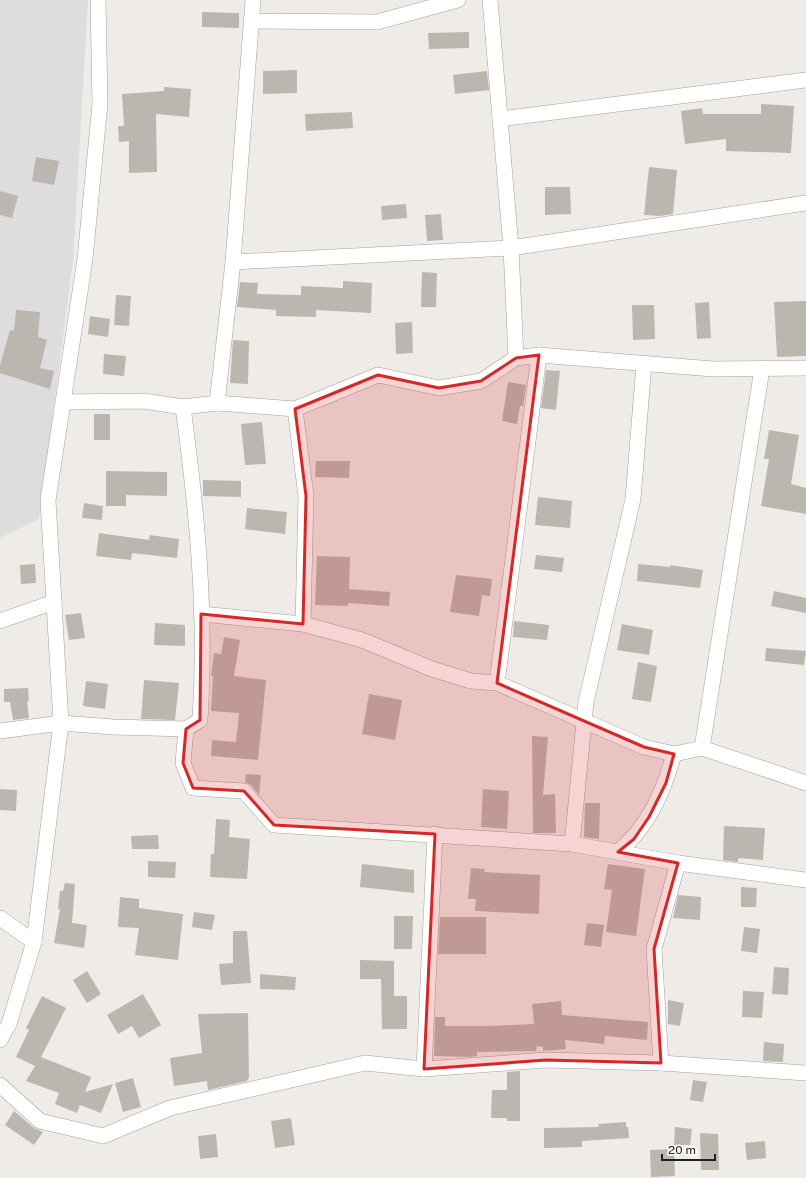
<svg xmlns="http://www.w3.org/2000/svg" width="806" height="1178" font-family="'Public Sans',sans-serif">
<style>
.residential{fill:#ddd}
.building{fill:#bcb6b0}
.lines{fill:none;stroke-linecap:round;stroke-linejoin:round}
.minor-casing{stroke:#a1a1a1;stroke-width:16}
.minor{stroke:#fff;stroke-width:15}
.marked{fill:#d62828;fill-opacity:0.2;stroke:#d62828;stroke-width:3;stroke-linejoin:round}
</style>
<rect width="100%" height="100%" fill="#efece7"/>
<!-- residential -->
<polygon class="residential" points="0,0 88,0 73,260 39,519 0,538"/>
<!-- building -->
<g class="building">
<polygon points="202,12 239,13 239,28 202,27"/>
<polygon points="469,32 469,48 429,49 428,33"/>
<polygon points="297,70 297,93 263,94 263,71"/>
<polygon points="487,71 489,90 455,94 453,75"/>
<polygon points="164,87 191,89 189,117 156,114 157,172 129,173 129,141 119,142 118,126 124,126 122,94 164,91"/>
<polygon points="761,104 794,106 791,153 726,151 726,139 685,144 681,111 702,108 703,114 761,114"/>
<polygon points="352,112 353,128 306,131 305,114"/>
<polygon points="36,157 59,161 54,185 32,181"/>
<polygon points="649,167 677,170 673,214 660,216 644,215"/>
<polygon points="545,187 570,187 571,214 545,215"/>
<polygon points="0,191 18,196 12,218 0,215"/>
<polygon points="406,204 407,218 382,220 381,206"/>
<polygon points="441,214 443,240 427,241 425,215"/>
<polygon points="422,272 437,273 436,307 421,307"/>
<polygon points="343,281 372,283 371,313 316,310 316,317 276,316 276,310 237,307 240,282 258,283 257,294 301,295 301,286 343,288"/>
<polygon points="116,295 131,296 129,326 114,325"/>
<polygon points="806,301 806,356 777,357 774,302"/>
<polygon points="709,302 711,338 697,339 695,303"/>
<polygon points="632,305 654,305 655,339 633,340"/>
<polygon points="16,310 40,312 38,337 47,340 40,368 54,371 50,389 0,373 0,365 10,330 14,331"/>
<polygon points="90,316 110,319 108,337 88,334"/>
<polygon points="412,322 413,353 396,354 395,323"/>
<polygon points="233,340 249,341 248,384 230,383"/>
<polygon points="104,354 126,356 124,376 103,374"/>
<polygon points="546,370 560,371 556,410 541,408"/>
<polygon points="508,382 526,385 523,406 520,406 517,424 502,421"/>
<rect x="94" y="414" width="16" height="26"/>
<polygon points="262,422 266,464 245,465 241,424"/>
<polygon points="769,430 799,435 791,484 806,488 806,514 761,506 769,459 764,459"/>
<polygon points="316,461 350,461 349,478 315,477"/>
<polygon points="106,471 167,472 167,496 126,495 126,506 106,506"/>
<polygon points="203,480 241,481 241,497 203,496"/>
<polygon points="538,497 572,501 570,528 535,525"/>
<polygon points="84,503 103,506 102,520 82,518"/>
<polygon points="247,508 287,512 285,534 245,529"/>
<polygon points="99,533 149,540 150,535 179,539 177,558 132,553 131,560 96,556"/>
<polygon points="536,555 564,558 562,572 534,569"/>
<polygon points="317,556 350,557 349,589 390,592 389,606 348,603 348,606 315,605"/>
<polygon points="35,564 36,583 21,584 20,565"/>
<polygon points="638,564 670,567 670,565 703,570 700,588 637,581"/>
<polygon points="456,575 492,579 490,596 482,595 479,616 450,612"/>
<polygon points="774,591 806,598 806,613 771,606"/>
<polygon points="81,613 85,638 69,640 65,615"/>
<polygon points="514,621 549,625 547,640 513,637"/>
<polygon points="155,623 185,625 185,646 154,645"/>
<polygon points="622,624 653,630 649,655 617,650"/>
<polygon points="224,637 240,640 234,676 266,680 258,760 211,756 212,740 236,742 239,713 211,711 213,676 211,676 214,653 221,654"/>
<polygon points="766,648 806,651 804,665 765,661"/>
<polygon points="638,662 657,666 651,702 632,699"/>
<polygon points="144,680 179,683 175,720 141,719"/>
<polygon points="86,681 108,684 105,709 83,706"/>
<polygon points="28,688 29,701 27,701 29,718 13,720 10,702 4,702 4,689"/>
<polygon points="369,694 402,700 395,740 362,734"/>
<polygon points="532,736 548,737 543,795 555,794 556,833 533,833"/>
<polygon points="246,774 261,775 259,795 251,785 245,782"/>
<polygon points="0,789 17,790 16,811 0,810"/>
<polygon points="483,789 509,791 507,829 481,827"/>
<polygon points="585,803 600,803 599,839 584,837"/>
<polygon points="216,819 230,820 229,837 250,839 247,879 210,877 211,854 214,854"/>
<polygon points="724,826 765,828 763,860 738,858 738,862 723,860"/>
<polygon points="158,835 159,849 132,849 131,836"/>
<polygon points="148,861 176,862 175,878 148,877"/>
<polygon points="362,864 414,870 414,893 360,887"/>
<polygon points="608,864 645,869 636,936 606,932 612,890 604,889"/>
<polygon points="471,868 485,869 484,872 540,875 539,914 475,911 476,899 468,899"/>
<polygon points="65,883 75,884 72,923 87,925 84,948 54,943 60,909 58,909 60,891 63,891"/>
<polygon points="741,887 757,888 756,907 741,907"/>
<polygon points="678,895 701,897 700,920 673,918"/>
<polygon points="120,897 139,899 139,908 183,914 178,960 135,955 139,928 118,927"/>
<polygon points="194,912 215,915 212,930 192,927"/>
<polygon points="394,916 413,916 412,949 394,949"/>
<polygon points="440,917 486,917 486,954 438,954"/>
<polygon points="587,923 604,925 601,947 584,945"/>
<polygon points="744,927 760,929 757,953 741,951"/>
<polygon points="233,931 247,931 251,983 221,985 219,964 233,963"/>
<polygon points="360,960 394,961 394,996 407,996 407,1029 382,1029 381,979 360,979"/>
<polygon points="774,967 789,968 788,995 772,994"/>
<polygon points="87,971 101,994 87,1003 73,980"/>
<polygon points="260,974 296,977 295,990 260,989"/>
<polygon points="743,991 764,992 762,1018 742,1017"/>
<polygon points="143,994 161,1025 139,1038 132,1026 118,1034 107,1015"/>
<polygon points="42,996 66,1008 41,1057 91,1077 85,1092 113,1084 101,1113 80,1105 77,1113 55,1104 59,1093 26,1081 35,1066 16,1057 29,1030 26,1028"/>
<polygon points="668,1000 684,1003 680,1026 668,1024"/>
<polygon points="561,1001 562,1015 648,1022 647,1040 605,1036 604,1044 565,1040 566,1049 543,1051 543,1047 537,1046 536,1051 477,1052 477,1056 469,1057 434,1056 435,1017 445,1017 445,1026 488,1026 534,1024 532,1004"/>
<polygon points="248,1013 249,1078 247,1081 208,1090 207,1081 174,1086 170,1058 202,1053 198,1014"/>
<polygon points="764,1042 784,1044 783,1062 763,1061"/>
<polygon points="520,1071 520,1121 507,1121 507,1118 491,1118 492,1090 507,1090 507,1072"/>
<polygon points="133,1078 141,1107 123,1112 115,1083"/>
<polygon points="693,1080 707,1082 703,1102 690,1100"/>
<polygon points="14,1111 34,1128 43,1132 34,1145 5,1125"/>
<polygon points="291,1118 295,1145 275,1148 271,1121"/>
<polygon points="626,1122 626,1127 628,1127 629,1138 582,1141 582,1147 544,1148 544,1128 599,1127 598,1124"/>
<polygon points="675,1127 692,1129 690,1145 674,1145"/>
<polygon points="700,1133 718,1134 719,1170 701,1170"/>
<polygon points="216,1134 218,1157 200,1159 198,1136"/>
<polygon points="765,1141 766,1158 747,1160 745,1143"/>
<polygon points="674,1149 675,1176 651,1177 650,1150"/>
</g>
<g class="lines">
<defs>
<g id="minor">
<polyline points="490,0 511,248 516,358"/>
<polyline points="252,21 377,22 458,0"/>
<polyline points="500,119 806,80"/>
<polyline points="233,262 511,248 806,203"/>
<polyline points="64,402 144,401 183,407 217,403 295,409 378,375 439,388 481,381 516,358 539,355 713,369 806,368"/>
<polyline points="217,403 233,262 253,0"/>
<path d="M183,407C197,511 207,615 200,720L186,729"/>
<polyline points="295,409 306,496 303,624"/>
<polyline points="201,614 303,624 362,640 432,669 471,681 497,683 644,747 674,754 702,748 806,783"/>
<polyline points="0,621 54,602"/>
<polyline points="497,683 539,355"/>
<polyline points="0,731 61,723 113,727 186,729 183,763 193,788 244,791 274,825 572,844 678,863 806,880"/>
<polyline points="702,748 762,369"/>
<polyline points="572,844 586,702 633,499 644,364"/>
<path d="M618,852C649,826 663,793 674,754"/>
<polyline points="0,918 34,942"/>
<polyline points="0,1040 9,1024 34,942 61,723 48,500 85,259 100,104 98,0"/>
<polyline points="661,1063 654,949 678,863"/>
<polyline points="424,1069 435,834"/>
<polyline points="0,1085 40,1121 103,1136 170,1108 365,1063 424,1069 546,1060 661,1063 806,1073"/>
</g>
</defs>
<!-- minor casing -->
<use href="#minor" class="minor-casing"/>
<!-- minor -->
<use href="#minor" class="minor"/>
</g>
<!-- marked area -->
<path class="marked" d="M539,355L497,683L644,747L674,754L666,783L649,817L634,839L618,852L678,863L654,949L661,1063L546,1060L424,1069L435,834L274,825L244,791L193,788L183,763L186,729L200,720L201,614L303,624L306,496L295,409L378,375L439,388L481,381L516,358Z"/>
<!-- scale -->
<path d="M662 1154v6h53v-6" fill="none" stroke="#202020" stroke-width="2"/>
<text x="668" y="1154" font-size="12" fill="#202020" stroke="#ffffff" stroke-width="3" paint-order="stroke">20 m</text>
</svg>
